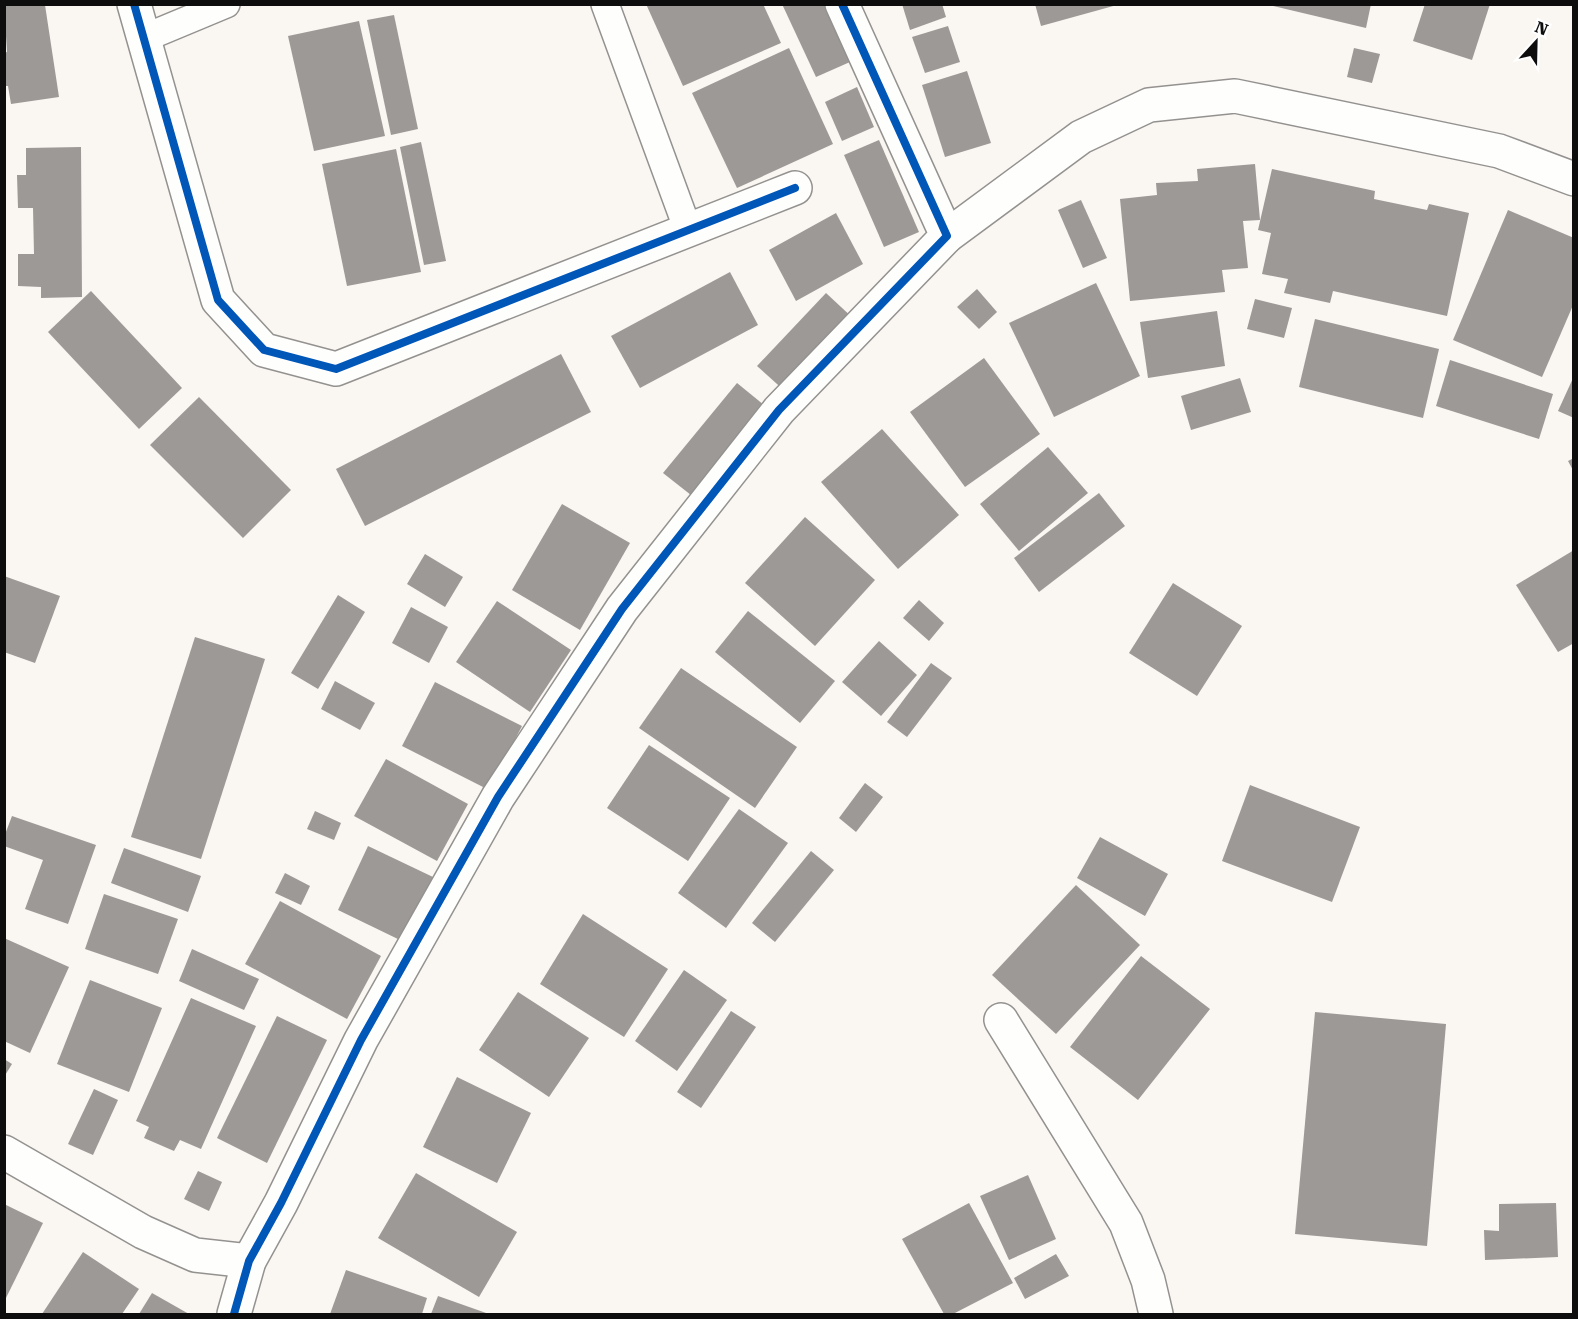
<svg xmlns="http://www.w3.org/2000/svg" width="1578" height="1319" font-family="'Roboto Serif',serif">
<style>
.building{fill:#9d9997}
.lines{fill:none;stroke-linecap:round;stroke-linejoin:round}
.service-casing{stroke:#949290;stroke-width:30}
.minor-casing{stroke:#949290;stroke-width:36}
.service{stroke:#fefefd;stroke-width:27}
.minor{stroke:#fefefd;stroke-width:33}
.cycleway-casing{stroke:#fff;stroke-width:11}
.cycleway{stroke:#0057b8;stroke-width:8}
</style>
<rect width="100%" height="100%" fill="#faf6f2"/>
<!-- building -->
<g class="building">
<polygon points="646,4 763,4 781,43 683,86"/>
<polygon points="782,4 824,4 850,62 816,77"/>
<polygon points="902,4 942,4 946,17 910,30"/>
<polygon points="1035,4 1117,4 1117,5 1041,26"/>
<polygon points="1265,4 1371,4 1366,28"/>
<polygon points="1425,4 1490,4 1472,60 1413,41"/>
<polygon points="4,5 45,5 59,97 11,104 8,86 4,86 4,53 7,52"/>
<polygon points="394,15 418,129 391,135 367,20"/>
<polygon points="359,21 385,136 314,151 288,36"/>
<polygon points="948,26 960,62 925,73 912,37"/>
<polygon points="789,48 833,144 737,188 692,93"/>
<polygon points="1354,48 1380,54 1372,83 1347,77"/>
<polygon points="967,71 991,143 945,157 922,85"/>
<polygon points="857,87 874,127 842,141 825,102"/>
<polygon points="879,140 919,232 884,247 844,155"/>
<polygon points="421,142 446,261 424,265 400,147"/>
<polygon points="81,147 82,297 41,298 41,287 18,286 18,254 34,254 33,208 18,208 17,175 26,175 26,148"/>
<polygon points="396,149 421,272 347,286 322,164"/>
<polygon points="1255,164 1260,220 1243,221 1248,268 1222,270 1225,292 1130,301 1120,199 1157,195 1156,183 1198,181 1197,169"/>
<polygon points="1272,169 1375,191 1374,199 1427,210 1429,204 1469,213 1447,316 1333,291 1330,303 1284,293 1288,279 1262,274 1271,233 1258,230"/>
<polygon points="1081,200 1107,258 1083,268 1058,210"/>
<polygon points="1508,210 1574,238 1574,303 1542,377 1453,340"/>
<polygon points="836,213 863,264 796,301 769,250"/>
<polygon points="730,272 758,325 640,388 611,336"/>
<polygon points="1096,283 1140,376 1054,417 1009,323"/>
<polygon points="977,289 997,312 979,329 957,307"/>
<polygon points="91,291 182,388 139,429 48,332"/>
<polygon points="826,293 855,320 787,393 757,366"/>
<polygon points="1255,299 1292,308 1284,338 1247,329"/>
<polygon points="1217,311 1225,366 1148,378 1140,322"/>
<polygon points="1315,319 1439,349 1423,418 1299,387"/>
<polygon points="561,354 591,412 365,526 336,469"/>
<polygon points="984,358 1040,434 965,487 910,412"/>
<polygon points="1450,360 1553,394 1539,439 1436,406"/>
<polygon points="1574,376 1574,418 1558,411"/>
<polygon points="1240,378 1251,412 1191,430 1181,396"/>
<polygon points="737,383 769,409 696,499 663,473"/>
<polygon points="199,397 291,490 243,538 150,445"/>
<polygon points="882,429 959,515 898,569 821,482"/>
<polygon points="1048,447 1088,493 1019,551 980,504"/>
<polygon points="1574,458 1574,472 1568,461"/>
<polygon points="1099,493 1125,526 1039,592 1014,558"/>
<polygon points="562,504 630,543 580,630 512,590"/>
<polygon points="805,517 875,580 815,646 745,583"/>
<polygon points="1574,550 1574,643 1558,652 1516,585"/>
<polygon points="425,554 463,577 445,607 407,584"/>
<polygon points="4,576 60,596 35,663 4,652"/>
<polygon points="1173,583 1242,626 1197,696 1129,653"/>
<polygon points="338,595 365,612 318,689 291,673"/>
<polygon points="919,600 944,623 929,641 903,618"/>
<polygon points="497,601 571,650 530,712 456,662"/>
<polygon points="411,607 448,627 429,663 392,643"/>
<polygon points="748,611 835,681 800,723 715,652"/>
<polygon points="195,637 265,659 201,859 131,837"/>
<polygon points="879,641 917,675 881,716 842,682"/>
<polygon points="931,663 952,678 907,737 887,722"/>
<polygon points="681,668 797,747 755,808 639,728"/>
<polygon points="335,681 375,703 360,730 321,709"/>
<polygon points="435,682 522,726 489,790 402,746"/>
<polygon points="649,745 730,798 688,861 607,808"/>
<polygon points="386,759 468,804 437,861 354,816"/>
<polygon points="865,783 883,797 856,832 839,818"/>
<polygon points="1250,785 1360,827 1332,902 1222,861"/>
<polygon points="739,809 788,843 726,928 678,893"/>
<polygon points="315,811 341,823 334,840 307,829"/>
<polygon points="12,816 96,845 68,924 25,909 43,860 4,846 4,837"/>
<polygon points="1100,837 1168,874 1145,916 1077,878"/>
<polygon points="368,846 433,877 402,941 338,910"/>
<polygon points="124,848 201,876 188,912 111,883"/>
<polygon points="811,851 834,870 775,942 752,923"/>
<polygon points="285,873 310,886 301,905 275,893"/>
<polygon points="1076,885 1140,945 1056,1034 992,975"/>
<polygon points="104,894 178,919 158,974 85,949"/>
<polygon points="280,901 381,956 347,1019 245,964"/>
<polygon points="583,914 668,969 624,1037 540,984"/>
<polygon points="4,938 69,967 30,1053 4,1041"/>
<polygon points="192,949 259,979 244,1010 179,981"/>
<polygon points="1141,956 1210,1009 1138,1100 1070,1047"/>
<polygon points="684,970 727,1000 677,1071 635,1041"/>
<polygon points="90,980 162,1008 129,1092 57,1064"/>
<polygon points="518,992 589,1038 549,1097 479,1050"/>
<polygon points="191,998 256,1026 201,1149 180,1140 174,1151 144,1138 149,1127 136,1121"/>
<polygon points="731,1011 756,1027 701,1108 677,1092"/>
<polygon points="1315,1012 1446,1024 1427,1246 1295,1234"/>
<polygon points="277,1016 327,1040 267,1163 217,1138"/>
<polygon points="4,1059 12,1064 4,1077"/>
<polygon points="457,1077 531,1113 497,1183 423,1147"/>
<polygon points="94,1089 118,1100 93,1155 68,1144"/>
<polygon points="198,1171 222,1182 209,1211 184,1199"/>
<polygon points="416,1173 517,1232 479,1297 378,1238"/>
<polygon points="1028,1175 1056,1239 1009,1260 980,1196"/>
<polygon points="969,1203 1013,1283 953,1314 944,1314 902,1239"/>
<polygon points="1556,1203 1558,1257 1485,1260 1484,1230 1499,1231 1499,1204"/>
<polygon points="4,1204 43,1223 4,1302"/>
<polygon points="83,1252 139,1289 122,1314 42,1314"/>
<polygon points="1056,1254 1069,1276 1025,1299 1014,1278"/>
<polygon points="346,1270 427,1298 422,1314 330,1314"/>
<polygon points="152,1293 189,1314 139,1314"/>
<polygon points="438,1296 489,1314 431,1314"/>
</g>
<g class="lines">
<defs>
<g id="service">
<polyline points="605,4 688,230"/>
<polyline points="142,39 226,4"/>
</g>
<g id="minor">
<polyline points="134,4 218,300 264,350 336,369 795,188"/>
<polyline points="947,236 1081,137 1149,105 1235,96 1499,151 1574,179"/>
<polyline points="1001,1020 1126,1223 1148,1280 1156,1314"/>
<polyline points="4,1152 143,1232 195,1255 249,1261"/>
<polyline points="234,1314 249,1261 281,1203 361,1040 498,797 622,609 779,410 947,236 842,4"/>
</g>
</defs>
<!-- service casing -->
<use href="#service" class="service-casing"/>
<!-- minor casing -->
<use href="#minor" class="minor-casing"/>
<!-- service -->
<use href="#service" class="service"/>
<!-- minor -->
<use href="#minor" class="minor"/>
<defs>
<g id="cycleway">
<polyline points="134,4 218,300 264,350 336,369 795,188"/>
<polyline points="234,1314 249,1261 281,1203 361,1040 498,797 622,609 779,410 947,236 842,4"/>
</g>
</defs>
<!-- cycleway casing -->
<use href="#cycleway" class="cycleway-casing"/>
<!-- cycleway -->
<use href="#cycleway" class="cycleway"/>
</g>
<!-- border -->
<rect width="1578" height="1319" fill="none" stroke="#0d0d0d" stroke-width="12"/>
<!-- north arrow -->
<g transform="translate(1536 42) rotate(22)" stroke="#ffffff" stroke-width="4.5" paint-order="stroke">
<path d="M0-4.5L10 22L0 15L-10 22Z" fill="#0d0d0d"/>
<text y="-9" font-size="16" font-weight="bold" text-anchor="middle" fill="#0d0d0d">N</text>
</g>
</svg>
